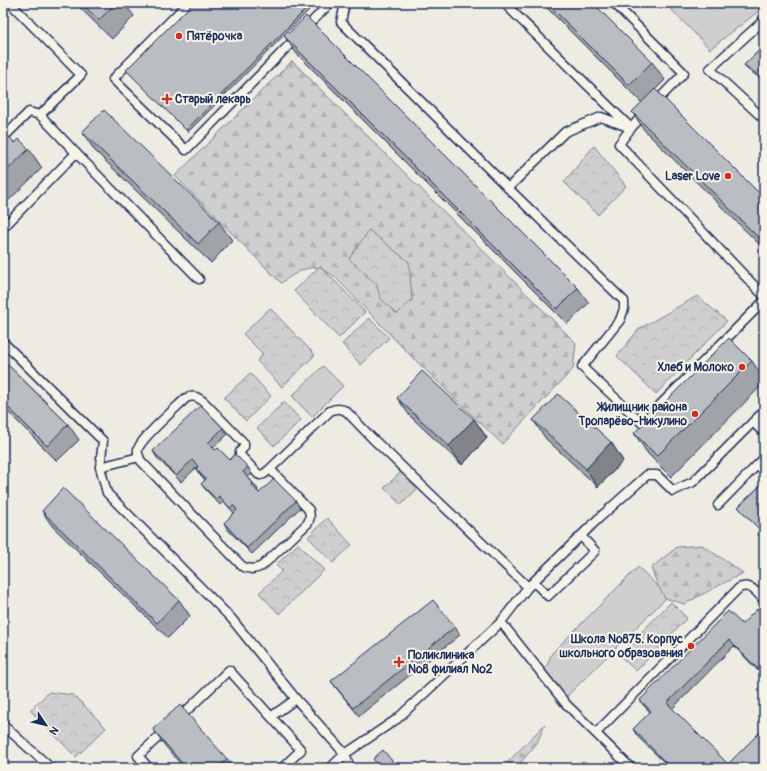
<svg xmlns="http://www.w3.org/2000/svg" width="767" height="771" font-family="Pangolin,sans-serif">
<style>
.grass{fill:#cfcfcf;stroke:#757f96}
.forest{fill:url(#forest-firs);stroke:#757f96}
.park{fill:url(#park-crowns);stroke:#757f96}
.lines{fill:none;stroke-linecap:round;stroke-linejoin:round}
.lane-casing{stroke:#1b2f5e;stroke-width:11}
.lane{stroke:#f7f3e8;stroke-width:8}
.wall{fill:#a0a3a7;stroke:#1b2f5e}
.shaded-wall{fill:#828488;stroke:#1b2f5e}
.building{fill:#babdc2;stroke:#1b2f5e}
.poi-dot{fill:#c8321e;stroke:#f7f3e8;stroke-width:1.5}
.labels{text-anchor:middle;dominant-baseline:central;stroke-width:4;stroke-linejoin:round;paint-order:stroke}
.poi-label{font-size:12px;font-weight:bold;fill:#1b2f5e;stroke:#f7f3e8;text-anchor:end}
</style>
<defs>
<pattern id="forest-firs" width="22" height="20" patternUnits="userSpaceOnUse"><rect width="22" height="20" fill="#cfcfcf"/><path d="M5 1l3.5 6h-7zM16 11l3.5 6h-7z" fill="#b1b2b4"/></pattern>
<pattern id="park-crowns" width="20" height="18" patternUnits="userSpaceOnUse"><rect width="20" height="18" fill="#cfcfcf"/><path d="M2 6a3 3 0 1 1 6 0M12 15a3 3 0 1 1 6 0" fill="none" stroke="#b1b2b4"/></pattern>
</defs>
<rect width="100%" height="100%" fill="#eeebe2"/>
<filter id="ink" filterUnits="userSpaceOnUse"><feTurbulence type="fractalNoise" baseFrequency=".025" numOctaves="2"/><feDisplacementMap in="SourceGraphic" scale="8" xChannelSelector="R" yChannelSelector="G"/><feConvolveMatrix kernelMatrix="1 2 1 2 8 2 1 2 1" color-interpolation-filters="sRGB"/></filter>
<g filter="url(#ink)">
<!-- grass -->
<g class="grass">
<polygon points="665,3 764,3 764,7 710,49"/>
<polygon points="323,366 343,386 312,417 292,396"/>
<polygon points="638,567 668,596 566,697 545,670 552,653"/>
</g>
<!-- forest -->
<g class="forest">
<path d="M292,61L576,343L573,369L502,444L405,350L334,276C330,274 324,270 319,268C306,265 291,276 281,283L175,176Z"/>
<polygon points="702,545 743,573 684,604 665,598 658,586 651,568 677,547"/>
<polygon points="545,724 537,743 516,768 502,768"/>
</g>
<!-- park -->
<g class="park">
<polygon points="594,146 626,186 598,215 564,182"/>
<polygon points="369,230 409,262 412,300 397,314 381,299 376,284 349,259"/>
<polygon points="320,266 365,312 339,338 294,291"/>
<polygon points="697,296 727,321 656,394 617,356 639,329"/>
<polygon points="270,308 315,355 282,387 257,361 263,354 243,334"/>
<polygon points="369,318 389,338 361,365 342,344"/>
<polygon points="250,373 271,396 246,421 224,398"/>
<polygon points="284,402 301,420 274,446 257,428"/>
<polygon points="402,471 418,488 401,505 384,488"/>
<polygon points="327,518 352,545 333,563 308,537"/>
<polygon points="298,544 324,570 279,614 259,593 282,571 276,565"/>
<polygon points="671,602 687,618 636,671 619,655"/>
<polygon points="49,692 74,695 106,728 76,757 30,710"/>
</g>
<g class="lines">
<defs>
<g id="lane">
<polyline points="10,3 81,75 40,115 76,153"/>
<polyline points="188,3 113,79 186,150 297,37"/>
<polyline points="345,3 341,22 508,188 565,132 601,117 631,128 504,3"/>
<polyline points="614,3 684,73 655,103"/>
<polyline points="764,20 710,69 764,119"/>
<polyline points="305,29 330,3"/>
<polyline points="645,113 631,128 619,144 764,296"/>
<polyline points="3,138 29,112 40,115"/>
<polyline points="508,188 624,301 624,309 620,320 582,367 642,423 764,301"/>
<polyline points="3,228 76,153 199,279"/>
<polyline points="3,342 103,441 100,467 107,493 231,618 296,699 345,754 330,768"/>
<polyline points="753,422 764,433"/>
<polyline points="100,467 139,457"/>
<path d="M270,469L264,474L260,475L258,474L240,455V452L244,447V443L204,402C198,397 194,395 186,398C176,408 142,437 138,449C137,453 139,457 141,461L242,566C249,570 255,570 262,566L308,523L310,517L309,510L270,469L330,411C336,408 340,408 346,411L372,438L528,587"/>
<polyline points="718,505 764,458"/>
<polyline points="534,582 548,596 595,551 581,536"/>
<polyline points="501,622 566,704 631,768"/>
<polyline points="272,716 296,699"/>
<polyline points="178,719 229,670 301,750 282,768"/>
<polyline points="3,725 51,768"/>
<path d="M596,733L739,588C751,583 756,592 764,600"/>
<polyline points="149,768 138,756 166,730"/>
<polyline points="350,768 345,754 397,719 501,622 528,587 598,519 647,475 657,475 673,491 693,482 764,411"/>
</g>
</defs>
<!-- lane casing -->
<use href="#lane" class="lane-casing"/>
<!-- lane -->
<use href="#lane" class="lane"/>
</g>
<!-- wall -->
<g class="wall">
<polygon points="75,3 124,3 134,16 112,39"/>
<polygon points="193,3 316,3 188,132 126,70"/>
<polygon points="542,3 593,3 652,62 665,80 655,90 764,198 764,249 645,131 632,112 642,103"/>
<polygon points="285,37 578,288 589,303 567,324 296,53"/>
<polygon points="764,46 764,81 747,69 744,65"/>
<polygon points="3,131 15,143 29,149 42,168 3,206"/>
<polygon points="82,132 219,222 232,240 211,263 95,151"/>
<polygon points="3,360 68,424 79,440 57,461 3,407"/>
<polygon points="752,361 764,379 764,383 671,477 648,454 634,433"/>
<polygon points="397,398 474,419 487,438 462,465 410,416"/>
<polygon points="533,420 611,442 623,461 598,487 546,439"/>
<polygon points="223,428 228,434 213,448 215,450 230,460 248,467 252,474 248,477 258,489 257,490 259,493 296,501 300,508 252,554 228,530 224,523 234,513 224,502 220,505 206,490 201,484 205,480 200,475 196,469 197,467 181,482 157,458 153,451"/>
<polygon points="764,482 764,543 757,533 760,530 738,507"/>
<polygon points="42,511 179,600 190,616 168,638 52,526"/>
<polygon points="764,616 764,677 734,646 672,709 728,764 764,768 670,768 637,736 633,729 650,712 644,706 640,700 742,624"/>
<polygon points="455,627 460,635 359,716 337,689 331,681"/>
<polygon points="153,729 227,759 233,768 184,768 166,747"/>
</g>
<!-- shaded-wall -->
<g class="shaded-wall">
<polygon points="474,419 487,438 462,465 449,446"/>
<polygon points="611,442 623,461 598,487 586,469"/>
</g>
<!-- building -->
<g class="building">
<polygon points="81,3 116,3 99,20"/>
<polygon points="193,3 312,3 186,130 126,70"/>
<polygon points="547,3 593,3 652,62 629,85"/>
<polygon points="306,16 578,288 557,309 285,37"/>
<polygon points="764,46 764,79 744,65"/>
<polygon points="655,89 764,198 764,243 632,112"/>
<polygon points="104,110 219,222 198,244 82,132"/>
<polygon points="3,131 15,143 19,139 29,149 3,174"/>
<polygon points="729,338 752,361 657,456 634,433"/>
<polygon points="3,360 68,424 47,446 3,402"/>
<polygon points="422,371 474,419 449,446 397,398"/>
<polygon points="558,394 611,442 586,469 533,420"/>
<polygon points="201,405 223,428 208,443 215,450 218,448 230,460 235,454 248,467 243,472 253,483 252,485 259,493 274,479 296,501 247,548 224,523 237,510 233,505 230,508 219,496 216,499 201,484 206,479 196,469 198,466 192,460 176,476 153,451"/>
<polygon points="764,482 764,527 760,530 738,507"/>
<polygon points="63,488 179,600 157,623 42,511"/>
<polygon points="764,527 764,540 757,533"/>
<polygon points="433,600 455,627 353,708 331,681"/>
<polygon points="757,609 764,616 764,675 729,640 667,703 728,764 764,728 764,768 671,768 633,729 651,711 640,700 728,611 742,624"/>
<polygon points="180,705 227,759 217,768 186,768 153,729"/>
<polygon points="383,750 398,768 380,768 373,759"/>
</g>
</g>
<!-- markers -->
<g class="poi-dot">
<circle cx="179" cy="36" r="4"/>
<path d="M165 93h4v4h4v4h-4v4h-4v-4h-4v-4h4z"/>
<circle cx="728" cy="176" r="4"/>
<circle cx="742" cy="367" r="4"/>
<circle cx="695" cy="414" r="4"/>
<circle cx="691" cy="646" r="4"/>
<path d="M397 656h4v4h4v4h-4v4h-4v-4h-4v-4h4z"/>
</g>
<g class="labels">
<!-- poi labels -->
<g class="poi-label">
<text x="187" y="36" text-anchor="start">Пятёрочка</text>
<text x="175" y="99" text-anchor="start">Старый лекарь</text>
<text x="720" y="176">Laser Love</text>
<text x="734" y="367">Хлеб и Молоко</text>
<text x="687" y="407">Жилищник района<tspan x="687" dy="14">Тропарёво-Никулино</tspan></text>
<text x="683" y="639">Школа №875. Корпус<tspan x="683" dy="14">школьного образования</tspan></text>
<text x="408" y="655" text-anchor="start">Поликлиника<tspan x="408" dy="14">№8 филиал №2</tspan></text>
</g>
</g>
<!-- margin -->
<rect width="767" height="771" fill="none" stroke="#f7f3e8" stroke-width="16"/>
<rect x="8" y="8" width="751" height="755" fill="none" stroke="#1b2f5e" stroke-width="1.5" filter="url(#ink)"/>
<!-- north arrow -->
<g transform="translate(46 725) rotate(125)" stroke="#f7f3e8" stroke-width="3" paint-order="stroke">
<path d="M0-3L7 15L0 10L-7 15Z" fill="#1b2f5e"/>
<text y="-6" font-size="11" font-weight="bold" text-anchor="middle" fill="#1b2f5e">N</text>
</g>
</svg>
